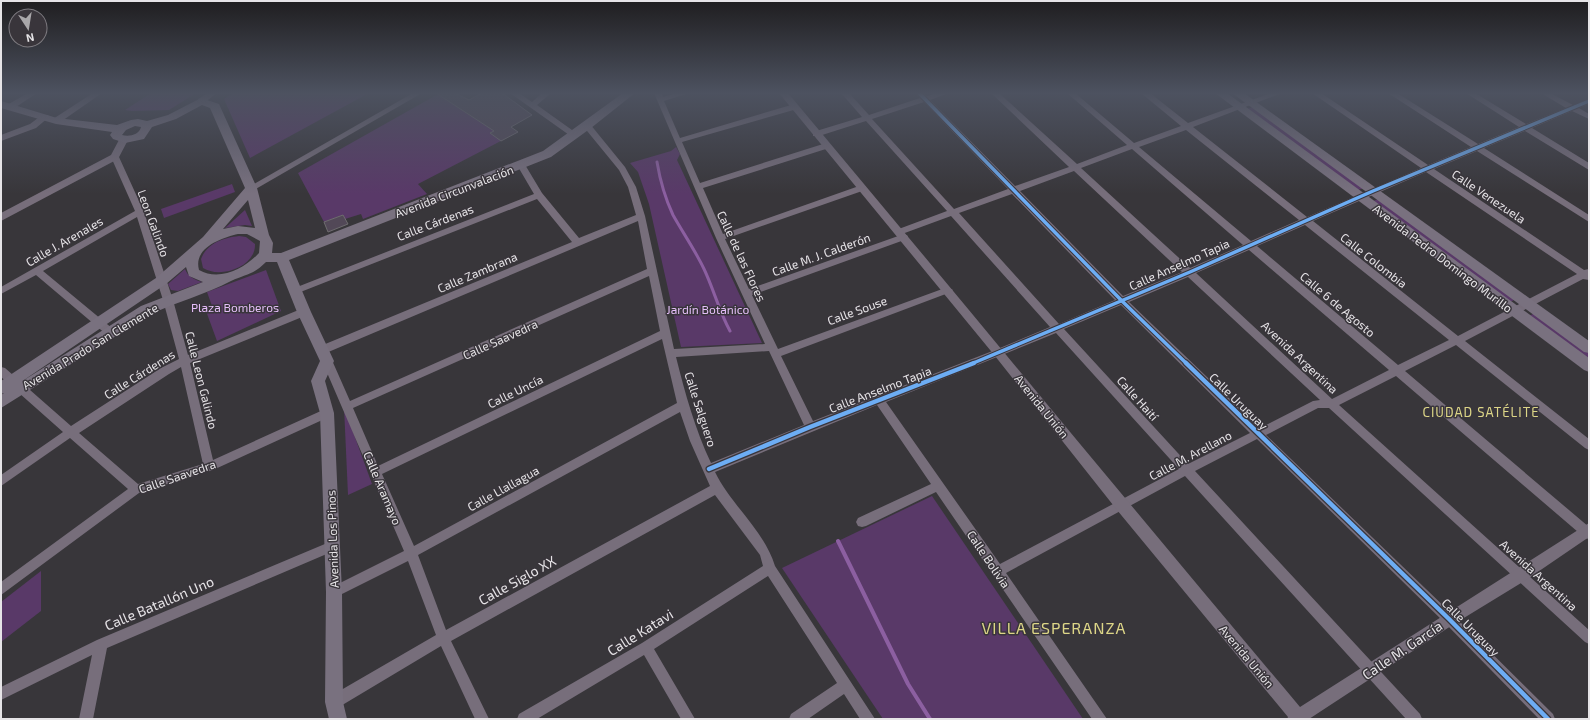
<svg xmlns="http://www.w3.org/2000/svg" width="1590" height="720" font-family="'Exo 2',sans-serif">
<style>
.green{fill:#593968}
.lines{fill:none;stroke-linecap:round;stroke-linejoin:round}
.stream-far1{stroke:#8c5fa1;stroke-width:3}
.stream{stroke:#8c5fa1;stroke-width:4}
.building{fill:#524857;stroke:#6e6c6f}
.minor{fill:#776e7b;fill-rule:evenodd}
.tertiary{fill:#776e7b;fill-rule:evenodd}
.secondary{fill:#79717f;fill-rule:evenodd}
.cycleway-far1-casing{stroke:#39353b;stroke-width:5.5}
.cycleway-casing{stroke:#39353b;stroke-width:7}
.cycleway-far1{stroke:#6dadf4;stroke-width:3.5}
.cycleway{stroke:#6dadf4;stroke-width:4.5}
.labels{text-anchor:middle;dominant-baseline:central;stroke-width:3;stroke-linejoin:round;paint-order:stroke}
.street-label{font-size:12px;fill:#e6e4e7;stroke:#39353b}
.park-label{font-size:12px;fill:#e6bffa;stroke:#39353b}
.neighbourhood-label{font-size:13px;letter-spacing:1px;fill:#dcd687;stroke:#39353b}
.near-street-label{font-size:14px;fill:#e6e4e7;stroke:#39353b}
.near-neighbourhood-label{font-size:16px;letter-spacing:1px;fill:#dcd687;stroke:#39353b}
</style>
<rect width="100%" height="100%" fill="#38363a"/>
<!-- green -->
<g class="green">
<polygon points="151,93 196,93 169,110 132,111 125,110"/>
<polygon points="233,93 369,93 250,158 224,99"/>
<path d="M440,93H455L469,100C499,84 508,97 532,115L511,127L518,132L418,184L427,194L363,219L361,214L345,219L343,215L324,222L298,173Z"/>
<polygon points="1253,107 1364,188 1358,190 1247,109"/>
<polygon points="676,147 680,154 677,160 762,343 681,347 649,204 638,172 630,163 671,151"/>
<polygon points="232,184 235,192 164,218 161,209"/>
<polygon points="1379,199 1516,299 1510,302 1373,201"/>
<polygon points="245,210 252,226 245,225 225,228"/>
<path d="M239,236L246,237L255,244C256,267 220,279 203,268L201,259C207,243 223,238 239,236Z"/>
<path d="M185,269C188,277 195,280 202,282L178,291L171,290L168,284Z"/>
<polygon points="266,270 281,311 217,341 206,311 212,306 207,292"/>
<polygon points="1535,313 1589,353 1589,361 1529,316"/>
<polygon points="344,407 372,484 348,495"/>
<polygon points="932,496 1083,719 883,719 782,568"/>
<polygon points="41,571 41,611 1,642 1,602"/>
</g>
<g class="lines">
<!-- stream-far1 -->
<path class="stream-far1" d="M657,162C660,180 665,198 673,215C683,233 695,250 704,269C714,290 719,311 730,331"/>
<!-- stream -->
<polyline class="stream" points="838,541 908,684 930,719"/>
</g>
<!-- building -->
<g class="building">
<polygon points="436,93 455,93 469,100 482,93 502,93 532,115 511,127 518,132 501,141 490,133 494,131"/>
<polygon points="343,215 348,224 328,232 324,222"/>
</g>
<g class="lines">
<!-- minor -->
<g class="minor">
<polygon points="28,93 37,93 13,109 7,109 7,105"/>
<polygon points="93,93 102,93 59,123 53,123 53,119"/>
<polygon points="208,93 217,93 204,103 198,103 198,99"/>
<polygon points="413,93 422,93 254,190 248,190 247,188"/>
<polygon points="510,93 519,93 532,102 542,93 551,93 537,105 579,135 578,137 572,137"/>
<path d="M654,93H662L663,97L677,93H689L664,101L680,138L791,105H794L798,107L797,109L682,142L700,183L823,144L826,143L830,146L829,148L703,188L723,234L859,186H865L866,188L865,190L725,239L749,289L901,235H907L908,237L907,239L752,295L778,349L945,288L948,287L953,290L951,292L781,356L813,421L995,350L1050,327L951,216L902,234H896L895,232L896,230L947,211L866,121L819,136H813V132L862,117L841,93H849L869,115L920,98L915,93H923L927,96L938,93H949L930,100L1015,186L1069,167L991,93H999L1077,164L1127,145L1067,93H1075L1134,143L1181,126L1141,93H1150L1188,123L1271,93H1282L1193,127L1307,217L1421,168L1312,93H1321L1428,165L1471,147L1388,93H1397L1478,144L1519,127L1466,93H1475L1526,124L1566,108L1541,93H1550L1573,105L1589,99V104L1579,108L1589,114V119L1572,111L1532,128L1589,163V170L1525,131L1484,148L1589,215V222L1477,151L1434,169L1584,270L1589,269V280L1583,279L1465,341L1589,439V450L1585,448L1456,345L1405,371L1589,527V539L1585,538L1396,376L1339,405L1589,630V644L1585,642L1329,408H1318L1266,435L1453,615L1553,714L1555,719H1539L1445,623L1257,439L1195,471L1420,714L1422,719H1406L1185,476L1006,573L1107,719H1092L936,492L866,526L862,527L858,526L856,522L858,518L931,484L877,405L715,472C731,505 764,530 775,566L875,719H860L844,694L808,719H789L791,714L837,683L768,576L654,649L695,719H681L644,655L537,719H517L519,714L642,643L763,566L760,555L715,495L451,641L489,719H475L441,646L339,707L334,709L329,707L327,702L329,697L436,635L408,561L334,598L330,596L328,592L330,588L404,551L322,361L323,358H331L350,401L647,269L638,221L326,353H318L317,350L318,347L572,242L537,199L298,293L295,294L290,291L292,289L534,194L517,165L521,162L524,163L542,193L579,238L636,215L628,187L619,170L583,126L587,124H590L625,167L636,187L645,216L674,349L765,344L716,238ZM924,102L1008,189L954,209L872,119ZM1186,130L1299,220L1251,241L1139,147ZM1132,149L1243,245L1190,268L1081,168ZM1074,171L1182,272L1123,296L1020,191ZM1426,172L1577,274L1458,336L1313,221ZM1012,194L1115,300L1059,324L959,213ZM1305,225L1449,340L1398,365L1257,246ZM1249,250L1389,370L1332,399L1196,273ZM649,276L660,331L378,466L353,408ZM1188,277L1320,400L1313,401L1260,428L1129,302ZM1121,305L1250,433L1188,464L1064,329ZM1056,333L1179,469L1000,564L886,402ZM662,339L677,403L414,546L382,474ZM769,351L804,425L711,463C695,429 685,393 676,357ZM680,412L690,441L710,486L446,630L418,555Z"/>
<polygon points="42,115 48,115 49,117 36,128 1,141 1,135 30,124"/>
<path d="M115,154L119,157L144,212L173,300L188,355L301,309H307L309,312L307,315L190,363L213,460L323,410L327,409L331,410L332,413L331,416L213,470L139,493L1,595V582L128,489L70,438L1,486V475L63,432L1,377V367L5,368L71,426L161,368L179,359L163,300L137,217L43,271L113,329L115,332L113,335H107L36,275L1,294V287L135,211L111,157ZM181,367L203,464L138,484L79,433L169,374Z"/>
<polygon points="332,541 336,542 338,546 336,550 107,648 93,719 79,719 92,655 1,700 1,687 97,640"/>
</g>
<!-- tertiary -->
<g class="tertiary">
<path d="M779,93H788C959,297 1128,503 1300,707L1589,523V537L1526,580L1454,624L1309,719H1287L1288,717L1117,510L995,356Z"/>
<polygon points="123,137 128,140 118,159 1,221 1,213 111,155 120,138"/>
</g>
<!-- secondary -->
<g class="secondary">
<path d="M623,93H635L591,128L551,157L289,260L311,312L334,361L325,381L334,413L342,592L343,702L347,719H329L325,702L326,592L320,413L311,381L320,361L297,312L277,262H266C253,275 246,274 231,281C206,294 177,302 151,314L1,408V395L4,393L1,394V381L156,278L203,237L245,188L210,108L202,105L176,119L152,127L144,139L125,143L113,139L110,135L112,132L56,124L1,108V101L57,118L117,125L131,120L138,119L147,121L168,115L201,98L219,104L257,188L269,235L273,243L272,253H281L543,151ZM135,126L141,127C139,135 129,137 122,135L126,130ZM248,200L255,228L238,226L223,229ZM238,234H247L260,241L259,253C245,268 220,282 199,270C193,248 221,238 238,234ZM186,267L189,276L203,282L141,306L21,382L166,284Z"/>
<polygon points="1215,93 1227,93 1589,358 1589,372 1584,370"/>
<polygon points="1232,93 1244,93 1589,341 1589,353 1584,352"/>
</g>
<defs>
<g id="cycleway-far1">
<polyline points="919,93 1122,301 1187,364"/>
<polyline points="971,364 1190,272 1373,191 1589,101"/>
</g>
<g id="cycleway">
<polyline points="1186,363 1449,619 1548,719"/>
<polyline points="709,469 810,427 974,363"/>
</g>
</defs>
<!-- cycleway-far1 casing -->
<use href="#cycleway-far1" class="cycleway-far1-casing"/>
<!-- cycleway casing -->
<use href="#cycleway" class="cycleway-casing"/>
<!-- cycleway-far1 -->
<use href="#cycleway-far1" class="cycleway-far1"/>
<!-- cycleway -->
<use href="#cycleway" class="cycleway"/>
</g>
<!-- sky -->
<linearGradient id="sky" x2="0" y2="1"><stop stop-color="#1f1e20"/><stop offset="0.48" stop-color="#4d5260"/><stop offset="1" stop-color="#4d5260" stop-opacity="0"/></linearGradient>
<rect width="1590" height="194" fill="url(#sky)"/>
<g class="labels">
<!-- street labels -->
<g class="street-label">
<text transform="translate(454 191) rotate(-21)">Avenida Circunvalación</text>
<text transform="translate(1489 196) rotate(34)">Calle Venezuela</text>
<text transform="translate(435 222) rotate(-21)">Calle Cárdenas</text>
<text transform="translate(154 223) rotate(70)">Leon Galindo</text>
<text transform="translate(64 241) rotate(-30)">Calle J. Arenales</text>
<text transform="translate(821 254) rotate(-20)">Calle M. J. Calderón</text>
<text transform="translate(742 256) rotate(65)">Calle de las Flores</text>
<text transform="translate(1443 258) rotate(37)">Avenida Pedro Domingo Murillo</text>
<text transform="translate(1374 260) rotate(38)">Calle Colombia</text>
<text transform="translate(1179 264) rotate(-24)">Calle Anselmo Tapia</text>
<text transform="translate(477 272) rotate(-23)">Calle Zambrana</text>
<text transform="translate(1338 304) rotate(40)">Calle 6 de Agosto</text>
<text transform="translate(857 310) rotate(-20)">Calle Souse</text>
<text transform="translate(500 339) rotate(-24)">Calle Saavedra</text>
<text transform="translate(90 346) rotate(-31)">Avenida Prado San Clemente</text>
<text transform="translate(1300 357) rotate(43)">Avenida Argentina</text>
<text transform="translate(139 374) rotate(-32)">Calle Cárdenas</text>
<text transform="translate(202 380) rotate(76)">Calle Leon Galindo</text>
<text transform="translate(880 389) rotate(-21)">Calle Anselmo Tapia</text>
<text transform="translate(515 391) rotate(-26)">Calle Uncía</text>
<text transform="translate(1138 398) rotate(48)">Calle Haití</text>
<text transform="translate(1239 401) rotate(44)">Calle Uruguay</text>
<text transform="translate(1042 406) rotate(51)">Avenida Unión</text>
<text transform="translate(701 409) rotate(72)">Calle Salguero</text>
<text transform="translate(1190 455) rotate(-28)">Calle M. Arellano</text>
<text transform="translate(177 476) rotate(-19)">Calle Saavedra</text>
<text transform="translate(383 488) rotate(67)">Calle Aramayo</text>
<text transform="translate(503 488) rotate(-29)">Calle Llallagua</text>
<text transform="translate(332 539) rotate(-92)">Avenida Los Pinos</text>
<text transform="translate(989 559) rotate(56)">Calle Bolivia</text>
<text transform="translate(1539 575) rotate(42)">Avenida Argentina</text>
<text transform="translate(1471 627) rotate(45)">Calle Uruguay</text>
<text transform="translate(1247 656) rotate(50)">Avenida Unión</text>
</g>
<!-- park labels -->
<g class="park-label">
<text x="235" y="307">Plaza Bomberos</text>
<text x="708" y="309">Jardín Botánico</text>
</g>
<!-- neighbourhood labels -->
<g class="neighbourhood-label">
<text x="1481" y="412">CIUDAD SATÉLITE</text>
</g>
<!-- near-street labels -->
<g class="near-street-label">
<text transform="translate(517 580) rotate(-29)">Calle Siglo XX</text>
<text transform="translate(159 603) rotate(-23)">Calle Batallón Uno</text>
<text transform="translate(640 632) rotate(-32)">Calle Katavi</text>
<text transform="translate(1402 650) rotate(-34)">Calle M. García</text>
</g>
<!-- near-neighbourhood labels -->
<g class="near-neighbourhood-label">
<text x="1054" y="627">VILLA ESPERANZA</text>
</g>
</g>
<!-- border -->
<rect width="1590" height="720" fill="none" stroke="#e6e4e7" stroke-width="4"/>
<!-- north arrow -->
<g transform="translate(28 28) rotate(168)"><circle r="19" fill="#39353b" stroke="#7e7b80"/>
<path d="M0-3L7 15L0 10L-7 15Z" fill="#a9a7aa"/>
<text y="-6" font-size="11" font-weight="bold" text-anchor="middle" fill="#e6e4e7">N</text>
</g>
</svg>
